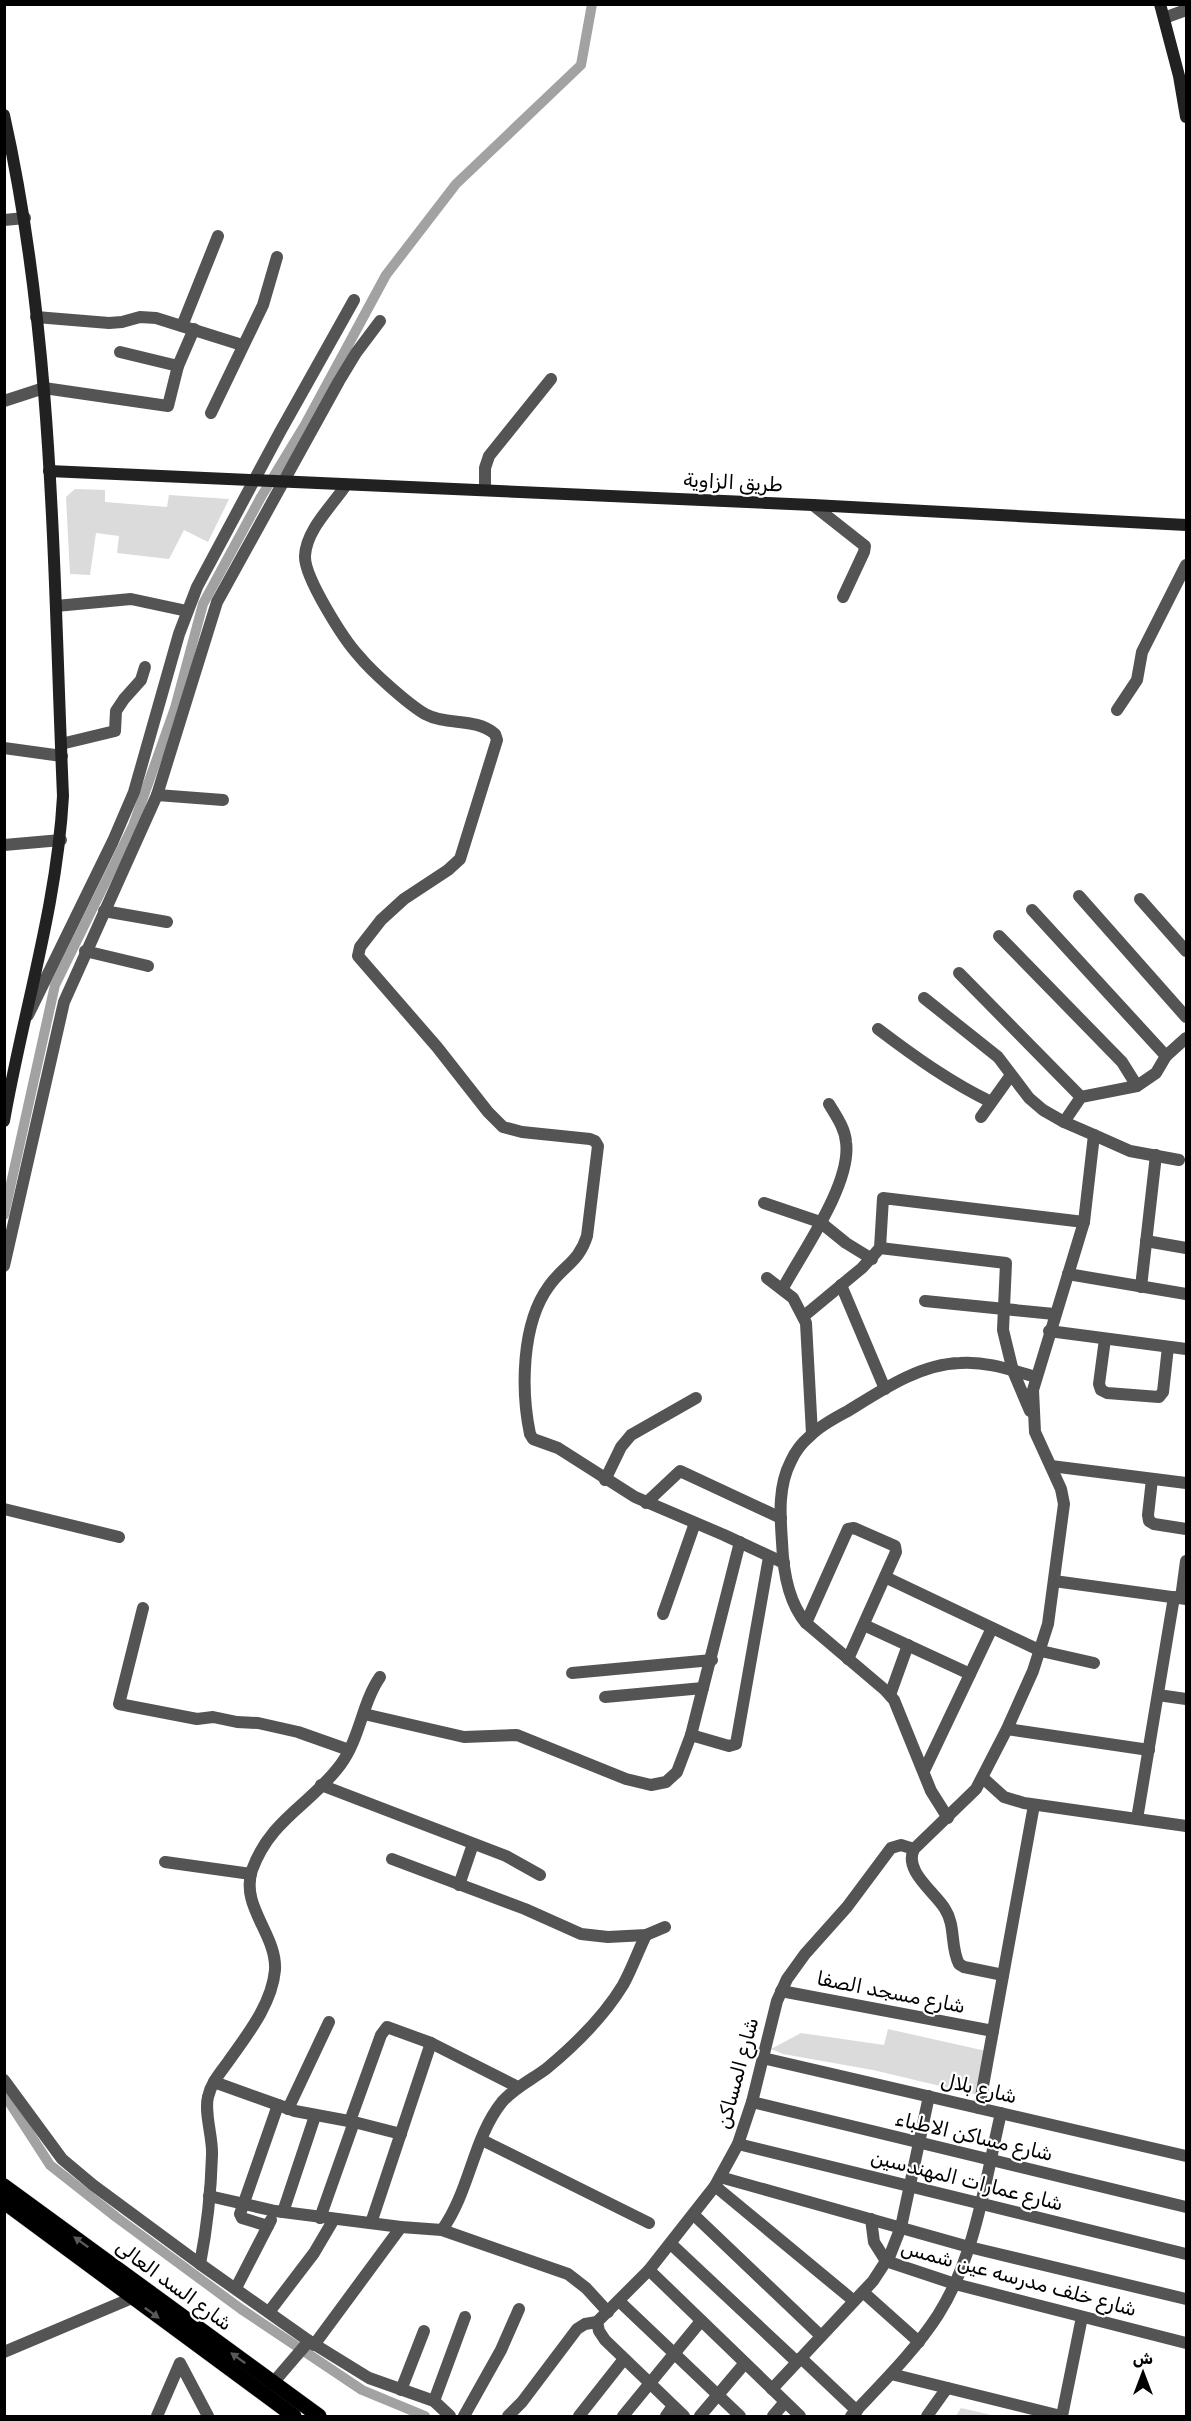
<svg xmlns="http://www.w3.org/2000/svg" width="1191" height="2421" font-family="Rubik,Vazirmatn,sans-serif">
<style>
.green{fill:#dbdbdb}
.lines{fill:none;stroke-linecap:round;stroke-linejoin:round}
.canal{stroke:#a2a2a2;stroke-width:10}
.primary-casing{stroke:#dbdbdb;stroke-width:16}
.street{stroke:#545454;stroke-width:12}
.secondary{stroke:#212121;stroke-width:12}
.primary{stroke:#000;stroke-width:15}
.oneway{fill:#595959}
.labels{text-anchor:middle;dominant-baseline:central;stroke-width:4.5;stroke-linejoin:round;paint-order:stroke}
.street-label{font-size:20px;fill:#000;stroke:#fff}
</style>
<rect width="100%" height="100%" fill="#fff"/>
<!-- green -->
<g class="green">
<polygon points="75,489 105,490 105,502 167,507 169,495 229,499 208,542 184,530 169,559 117,553 119,536 96,533 90,575 70,574 66,497"/>
<polygon points="888,2029 986,2051 978,2095 873,2070 783,2054 771,2049 801,2033 884,2045"/>
<polygon points="961,2408 996,2416 956,2416"/>
</g>
<g class="lines">
<!-- canal -->
<g class="canal">
<polyline points="4,1215 55,985 133,826 175,708 203,604 261,497 306,423 386,275 456,184 581,65 592,4"/>
<polyline points="4,2094 50,2165 116,2217 241,2309 362,2390 425,2416"/>
</g>
<defs>
<g id="primary">
<polyline points="4,2186 319,2416"/>
<polyline points="4,2202 294,2416"/>
</g>
</defs>
<!-- primary casing -->
<use href="#primary" class="primary-casing"/>
<!-- street -->
<g class="street">
<polyline points="1164,18 1186,10"/>
<polyline points="4,220 25,218"/>
<polyline points="36,317 109,323 122,322 140,317 156,318 242,345"/>
<polyline points="182,326 218,236"/>
<polyline points="120,352 178,366"/>
<polyline points="4,401 44,388 168,406 178,366 194,329"/>
<polyline points="211,413 263,305 277,257"/>
<path d="M346,485C332,506 306,530 305,556C304,577 344,640 359,656C372,672 408,704 425,714C447,726 475,717 495,734L497,740L460,859L448,870L404,899L381,920L360,947L358,956L437,1047L488,1112L503,1127L522,1132L590,1139L595,1141L598,1146L587,1236C579,1262 563,1266 549,1286C521,1324 521,1391 530,1434L533,1439L558,1448L635,1497L724,1535L784,1563"/>
<polyline points="485,490 485,468 489,456 551,379"/>
<polyline points="813,505 865,546 864,552 843,597"/>
<polyline points="56,606 131,599 187,611"/>
<polyline points="1117,710 1137,680 1142,652 1186,565"/>
<polyline points="61,744 115,731 116,711 124,699 141,680 145,667"/>
<polyline points="4,748 62,756"/>
<polyline points="157,795 223,800"/>
<polyline points="4,845 61,840"/>
<polyline points="1079,896 1186,1017"/>
<polyline points="1140,899 1186,951"/>
<polyline points="1032,910 1166,1056"/>
<polyline points="104,911 167,922"/>
<polyline points="999,936 1122,1062 1137,1086"/>
<polyline points="85,951 148,966"/>
<polyline points="959,973 1081,1097"/>
<polyline points="924,998 998,1057 1029,1098 1043,1110 1064,1122"/>
<polyline points="28,1015 113,841 134,792 179,634 197,587 280,432 354,300"/>
<path d="M878,1029C915,1057 950,1082 991,1102"/>
<polyline points="981,1117 1011,1075"/>
<polyline points="1094,1135 1130,1151 1179,1160"/>
<polyline points="764,1203 820,1222 846,1243 872,1259"/>
<polyline points="1146,1241 1186,1248"/>
<polyline points="880,1248 883,1198 1084,1222"/>
<polyline points="4,1266 64,1002 157,795 217,602 339,381 356,353 380,321"/>
<polyline points="1068,1274 1186,1294"/>
<polyline points="767,1278 793,1298 806,1323 812,1434"/>
<polyline points="841,1285 885,1389"/>
<polyline points="1141,1287 1156,1155"/>
<path d="M783,1288C803,1251 852,1183 846,1142C845,1128 836,1116 829,1104"/>
<polyline points="925,1301 1054,1314"/>
<polyline points="804,1316 862,1268 880,1248 1006,1263 1003,1330 1013,1371 1030,1411"/>
<polyline points="1049,1331 1186,1349"/>
<polyline points="1105,1339 1099,1384 1101,1390 1107,1393 1159,1397 1163,1392 1168,1347"/>
<polyline points="1051,1466 1186,1483"/>
<polyline points="1152,1479 1148,1515 1149,1521 1154,1524 1186,1529"/>
<polyline points="605,1480 621,1447 631,1435 696,1398"/>
<polyline points="646,1503 680,1471 781,1518"/>
<polyline points="4,1509 119,1537"/>
<polyline points="885,1577 1041,1651 1094,1663"/>
<polyline points="1054,1581 1186,1599"/>
<polyline points="1181,1598 1186,1561"/>
<polyline points="143,1608 119,1704 197,1719 213,1717 237,1722 258,1723 298,1732 349,1750"/>
<polyline points="663,1614 695,1523"/>
<polyline points="806,1623 848,1529 854,1528 895,1546 896,1552 848,1659"/>
<polyline points="864,1625 970,1674"/>
<polyline points="572,1673 712,1660"/>
<polyline points="890,1695 908,1645"/>
<polyline points="1158,1695 1186,1699"/>
<polyline points="605,1697 703,1688"/>
<polyline points="364,1714 464,1737 517,1735 626,1779 651,1785 666,1782 677,1772 691,1735 740,1542"/>
<polyline points="1007,1729 1149,1750"/>
<polyline points="691,1735 729,1746 736,1744 769,1557"/>
<polyline points="924,1771 992,1628"/>
<polyline points="983,1778 1004,1797 1024,1803 1186,1826"/>
<polyline points="321,1785 506,1856 540,1875"/>
<path d="M948,1818L931,1791L894,1700L885,1690L806,1623C788,1602 783,1569 782,1542C780,1514 778,1486 791,1461C795,1452 803,1442 810,1436C821,1425 835,1418 848,1411C882,1390 920,1364 960,1363C986,1361 1011,1370 1036,1377"/>
<polyline points="1137,1819 1174,1597"/>
<polyline points="392,1859 525,1909 581,1934 608,1937 646,1935 665,1927"/>
<polyline points="165,1862 251,1874"/>
<polyline points="459,1885 473,1844"/>
<path d="M1003,1975L964,1967L959,1964C950,1947 956,1926 945,1909C935,1892 903,1871 914,1849L976,1789L1007,1729L1033,1671L1048,1624L1064,1504L1061,1489L1035,1432L1033,1390L1084,1222L1094,1135L1064,1122L1081,1097L1137,1086L1156,1073L1166,1056L1186,1038"/>
<polyline points="781,1991 993,2031"/>
<polyline points="763,2058 1186,2156"/>
<polyline points="4,2080 62,2159 93,2185 200,2264"/>
<polyline points="214,2082 295,2111 354,2122 401,2134"/>
<polyline points="752,2102 1186,2207"/>
<polyline points="979,2108 1034,1805"/>
<polyline points="288,2109 329,2022"/>
<polyline points="350,2121 381,2035 387,2027 431,2043 518,2087"/>
<polyline points="482,2140 649,2223"/>
<polyline points="738,2144 1186,2254"/>
<polyline points="720,2177 969,2247 1186,2299"/>
<polyline points="715,2186 854,2301"/>
<path d="M209,2196L275,2211L401,2227L442,2230C470,2191 473,2138 502,2102C514,2088 531,2080 546,2069C575,2045 603,2018 623,1985C632,1969 638,1951 646,1935"/>
<polyline points="283,2212 315,2116"/>
<polyline points="694,2215 821,2336"/>
<polyline points="320,2218 354,2122"/>
<polyline points="871,2219 874,2242 886,2261 955,2284 1186,2343"/>
<polyline points="371,2223 431,2043"/>
<polyline points="268,2226 242,2218 240,2214 278,2105"/>
<polyline points="442,2230 568,2274 586,2288 608,2312"/>
<polyline points="671,2244 797,2362"/>
<polyline points="649,2270 800,2416"/>
<polyline points="236,2288 271,2220"/>
<polyline points="863,2292 919,2342"/>
<polyline points="619,2301 740,2416"/>
<polyline points="269,2312 314,2253 334,2219"/>
<polyline points="597,2322 649,2270 715,2186 738,2144 752,2102 777,2001 787,1979 805,1954 847,1907 891,1848 901,1845 914,1849"/>
<polyline points="597,2322 599,2331 605,2340 684,2416"/>
<polyline points="309,2341 369,2378 434,2401 450,2416"/>
<polyline points="314,2345 401,2227"/>
<polyline points="4,2352 132,2298"/>
<polyline points="801,2358 857,2411"/>
<polyline points="891,2374 1061,2416"/>
<path d="M272,2384L309,2341L200,2264C207,2228 211,2191 212,2155C213,2138 204,2113 208,2097C211,2083 220,2073 228,2062C247,2035 272,2004 275,1970C277,1934 240,1907 252,1870C271,1818 312,1804 341,1764C360,1738 362,1703 380,1677"/>
<polyline points="772,2389 873,2281 890,2255 901,2227 929,2096"/>
<polyline points="401,2390 424,2331"/>
<polyline points="434,2401 465,2317"/>
<polyline points="157,2416 180,2363 208,2416"/>
<polyline points="464,2416 501,2350 519,2309"/>
<polyline points="508,2416 522,2402 577,2329 585,2324 597,2322"/>
<polyline points="579,2416 624,2359"/>
<polyline points="623,2416 701,2321"/>
<polyline points="666,2416 673,2406"/>
<polyline points="700,2416 745,2363"/>
<polyline points="773,2416 785,2402"/>
<path d="M851,2416C881,2384 914,2352 938,2315C976,2255 985,2181 1001,2113"/>
<polyline points="927,2416 947,2388"/>
<polyline points="1062,2416 1082,2317"/>
</g>
<!-- secondary -->
<g class="secondary">
<polyline points="1160,4 1179,76 1186,117"/>
<path d="M4,115C54,338 53,569 63,796C57,907 23,1012 4,1121"/>
<polyline points="49,471 813,505 1186,525"/>
</g>
<!-- primary -->
<use href="#primary" class="primary"/>
</g>
<!-- one-way arrows -->
<defs><path id="oneway-solid" d="M-6-.8H1V-3.2L6.5 0L1 3.2V.8H-6Z" transform="scale(1.5)"/></defs>
<g class="oneway">
<use href="#oneway-solid" transform="translate(81 2242) rotate(-144)"/>
<use href="#oneway-solid" transform="translate(152 2313) rotate(36)"/>
<use href="#oneway-solid" transform="translate(238 2358) rotate(-144)"/>
</g>
<g class="labels">
<!-- street labels -->
<g class="street-label">
<text transform="translate(733 482) rotate(3)">طريق الزاوية</text>
<text transform="translate(891 1992) rotate(11)">شارع مسجد الصفا</text>
<text transform="translate(737 2073) rotate(-75)">شارع المساكن</text>
<text transform="translate(979 2088) rotate(13)">شارع بلال</text>
<text transform="translate(974 2136) rotate(13)">شارع مساكن الاطباء</text>
<text transform="translate(967 2180) rotate(14)">شارع عمارات المهندسين</text>
<text transform="translate(1019 2278) rotate(15)">شارع خلف مدرسه عين شمس</text>
<text transform="translate(174 2285) rotate(36)">شارع السد العالى</text>
</g>
</g>
<!-- border -->
<rect width="1191" height="2421" fill="none" stroke="#000000" stroke-width="12"/>
<!-- north arrow -->
<g transform="translate(1143 2373)" stroke="#ffffff" stroke-width="4.5" paint-order="stroke">
<path d="M0-4.5L10 22L0 15L-10 22Z" fill="#000000"/>
<text y="-9" font-size="16" font-weight="bold" text-anchor="middle" fill="#000000">ش</text>
</g>
</svg>
